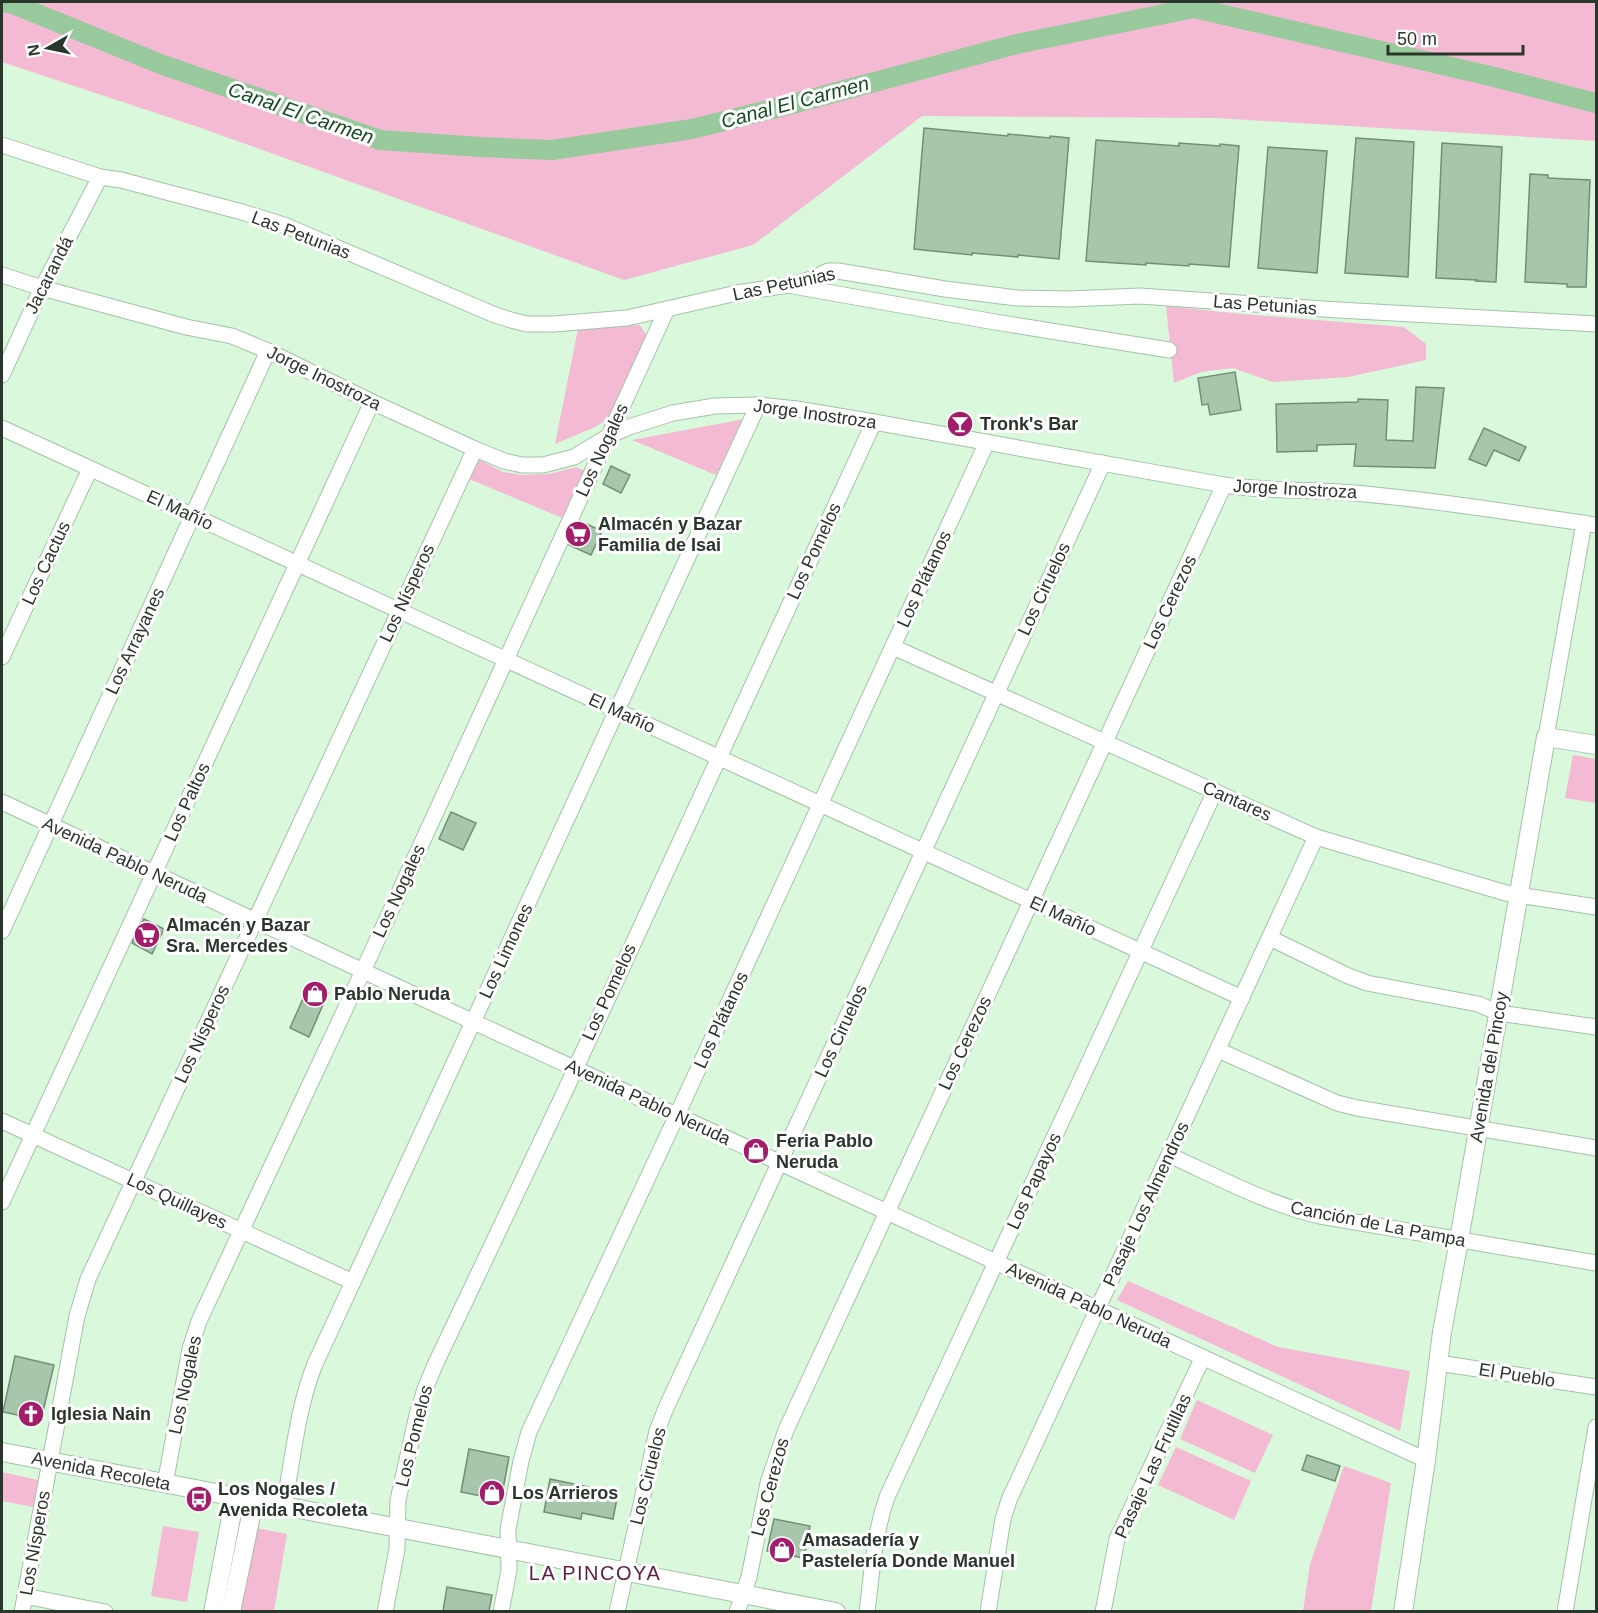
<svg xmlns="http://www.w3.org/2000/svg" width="1598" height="1613" font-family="Arial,sans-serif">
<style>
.green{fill:#f4bad3}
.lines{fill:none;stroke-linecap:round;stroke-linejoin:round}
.canal{stroke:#98ca9e;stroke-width:20}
.building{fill:#a8c6ab;stroke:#738f76;stroke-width:1.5}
.minor-casing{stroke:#a4c2a7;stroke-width:17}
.tertiary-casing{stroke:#a4c2a7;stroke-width:20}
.minor{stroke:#fff;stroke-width:15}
.tertiary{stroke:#fff;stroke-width:18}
.labels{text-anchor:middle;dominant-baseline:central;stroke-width:6;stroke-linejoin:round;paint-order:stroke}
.street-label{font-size:18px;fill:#2a362b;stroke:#fff}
.poi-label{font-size:18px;font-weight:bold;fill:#2a362b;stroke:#fff;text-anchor:start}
.water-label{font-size:20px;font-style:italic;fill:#154b21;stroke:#fff}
.neighbourhood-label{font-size:20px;letter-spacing:1.5px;fill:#5e1f40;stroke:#fff}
</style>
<rect width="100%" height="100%" fill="#d9f8dc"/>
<!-- green -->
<g class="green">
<polygon points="2,2 1596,2 1596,141 1216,118 922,116 753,245 624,280 198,127 2,62"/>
<polygon points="1166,306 1242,314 1404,327 1426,344 1426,360 1348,377 1273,382 1233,368 1201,372 1174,383"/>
<polygon points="640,325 647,336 610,418 595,427 555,444 578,329"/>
<polygon points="745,419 716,475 632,440"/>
<polygon points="478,459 503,472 522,475 549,474 576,467 585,471 565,519 469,479"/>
<polygon points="1573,755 1596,759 1596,803 1565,798"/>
<polygon points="1128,1281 1278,1347 1410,1371 1400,1431 1117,1300"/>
<polygon points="1197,1400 1273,1435 1255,1473 1180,1439"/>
<polygon points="1176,1447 1251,1481 1234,1520 1158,1485"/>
<polygon points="1344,1466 1391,1483 1371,1611 1303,1611 1310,1564"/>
<polygon points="2,1472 43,1481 39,1508 2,1501"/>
<polygon points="163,1526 199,1532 187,1602 151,1596"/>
<polygon points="256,1528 287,1534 274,1611 240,1612"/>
</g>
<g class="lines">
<!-- canal -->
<polyline class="canal" points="2,2 13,4 163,65 380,140 480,147 552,150 692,129 796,103 1017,44 1194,8 1482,74 1596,103"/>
</g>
<!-- building -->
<g class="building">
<polygon points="924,128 1008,136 1008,134 1050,138 1050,136 1069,138 1059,259 1018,255 1018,257 972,253 972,255 914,249"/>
<polygon points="1356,138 1414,142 1408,277 1345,273"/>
<polygon points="1096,140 1179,146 1179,143 1220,146 1220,144 1239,146 1229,267 1189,264 1189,266 1146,263 1146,265 1086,261"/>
<polygon points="1442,143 1502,147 1496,282 1476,281 1477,280 1436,278"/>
<polygon points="1268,147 1327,151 1317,273 1258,268"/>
<polygon points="1530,174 1548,175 1548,178 1590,180 1586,287 1567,287 1567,284 1525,282"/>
<polygon points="1235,372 1241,410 1210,415 1208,404 1202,405 1198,378"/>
<polygon points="1416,387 1444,388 1435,468 1354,466 1356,444 1317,445 1317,451 1277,452 1276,404 1358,402 1358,399 1388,400 1386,440 1413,441"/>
<polygon points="1484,428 1526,447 1519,461 1494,450 1486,466 1469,459"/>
<polygon points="611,466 630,475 621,493 603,484"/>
<polygon points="580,521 602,531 591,555 569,545"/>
<polygon points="451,812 476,823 463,850 439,839"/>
<polygon points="144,919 164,929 152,954 132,943"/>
<polygon points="309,985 328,993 309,1037 290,1028"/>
<polygon points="15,1356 54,1365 41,1420 3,1412"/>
<polygon points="469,1449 509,1457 501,1500 461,1492"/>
<polygon points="1307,1455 1340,1466 1335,1481 1302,1470"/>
<polygon points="550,1479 618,1493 613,1519 582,1513 581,1519 544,1512"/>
<polygon points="774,1519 810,1526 804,1558 767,1551"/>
<polygon points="447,1587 492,1595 489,1611 443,1611"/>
</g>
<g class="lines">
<defs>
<g id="minor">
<polyline points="2,145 100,177 121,180 242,212 284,225 495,315 511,320 527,324 554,324 627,318 737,293 789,285 809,280 828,271 838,271 945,289 1017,298 1069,299 1140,296 1338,310 1596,324"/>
<path d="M2,275L42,288L186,327L232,336L268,351L372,402L475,449L504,461L522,465H543L574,457L609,436L629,427L673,413L715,406L758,405L797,409L874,422L1224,485C1271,492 1318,489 1365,494C1443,501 1520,514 1596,525"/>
<polyline points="793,286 995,322 1169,350"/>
<polyline points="2,375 42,288 100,177"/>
<polyline points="2,428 1242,998"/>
<polyline points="893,647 1316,837 1506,893 1596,907"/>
<polyline points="2,657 90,469"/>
<polyline points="1546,737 1584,523"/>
<polyline points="2,802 363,971 1426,1460"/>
<polyline points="2,931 268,351"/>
<polyline points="1270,938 1346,975 1367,983 1478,1004 1499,1013 1596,1027"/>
<polyline points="1218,1050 1337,1103 1357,1108 1596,1148"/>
<polyline points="2,1121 353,1282"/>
<path d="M1169,1155C1218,1177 1267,1204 1320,1216L1596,1263"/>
<polyline points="2,1202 372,402"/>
<polyline points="1438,1363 1596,1387"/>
<polyline points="165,1484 190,1349 199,1321 363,971 667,309"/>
<path d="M284,1506C293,1459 297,1409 315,1364L758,405"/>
<polyline points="25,1596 105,1612"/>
<polyline points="22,1612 77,1316 88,1279 475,449"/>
<polyline points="385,1612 397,1549 398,1500 417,1415 425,1389 435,1365 566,1089 874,422"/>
<polyline points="501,1612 509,1570 508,1529 521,1461 529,1432 677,1115 987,442"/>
<polyline points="617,1612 651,1459 657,1431 666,1408 1103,463"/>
<polyline points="737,1612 749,1577 768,1483 786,1430 1224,485"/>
<path d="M867,1612C872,1573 874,1534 887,1497L1215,791"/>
<polyline points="988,1612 1003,1519 1009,1500 1316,837"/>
<polyline points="1103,1612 1117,1539 1203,1357"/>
<polyline points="1565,1612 1596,1427"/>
</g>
<g id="tertiary">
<polyline points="2,1452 836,1612"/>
<polyline points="213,1612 235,1497"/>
<polyline points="231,1612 254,1501"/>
<polyline points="1403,1612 1426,1460 1442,1332 1459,1240 1546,737 1596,745"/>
</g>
</defs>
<!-- minor casing -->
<use href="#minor" class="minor-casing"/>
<!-- tertiary casing -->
<use href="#tertiary" class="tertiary-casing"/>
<!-- minor -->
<use href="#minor" class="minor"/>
<!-- tertiary -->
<use href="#tertiary" class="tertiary"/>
</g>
<!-- icons -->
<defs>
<symbol id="bar-disc" viewBox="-11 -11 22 22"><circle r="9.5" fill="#a31e6a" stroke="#fff"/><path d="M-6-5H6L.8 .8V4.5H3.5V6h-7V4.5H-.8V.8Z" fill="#fff"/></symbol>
<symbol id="supermarket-disc" viewBox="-11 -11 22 22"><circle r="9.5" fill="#a31e6a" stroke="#fff"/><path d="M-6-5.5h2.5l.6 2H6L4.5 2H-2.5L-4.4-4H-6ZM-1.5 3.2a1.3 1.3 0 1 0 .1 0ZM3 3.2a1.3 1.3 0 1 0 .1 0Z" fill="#fff"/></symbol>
<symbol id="shop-disc" viewBox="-11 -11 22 22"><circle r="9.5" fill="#a31e6a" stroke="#fff"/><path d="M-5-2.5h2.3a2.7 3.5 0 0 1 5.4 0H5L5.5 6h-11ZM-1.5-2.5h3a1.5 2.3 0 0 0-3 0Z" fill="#fff"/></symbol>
<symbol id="church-disc" viewBox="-11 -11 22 22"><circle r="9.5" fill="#a31e6a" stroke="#fff"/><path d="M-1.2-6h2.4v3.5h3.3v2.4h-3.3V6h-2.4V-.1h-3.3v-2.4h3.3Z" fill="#fff"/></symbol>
<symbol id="bus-disc" viewBox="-11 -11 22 22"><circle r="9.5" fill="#a31e6a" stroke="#fff"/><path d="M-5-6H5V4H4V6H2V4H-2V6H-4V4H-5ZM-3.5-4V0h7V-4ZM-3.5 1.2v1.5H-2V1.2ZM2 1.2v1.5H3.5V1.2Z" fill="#fff"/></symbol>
</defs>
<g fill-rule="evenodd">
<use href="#bar-disc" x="945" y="409" width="30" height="30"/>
<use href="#supermarket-disc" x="563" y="519" width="30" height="30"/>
<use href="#supermarket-disc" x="132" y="920" width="30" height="30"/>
<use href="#shop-disc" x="300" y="979" width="30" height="30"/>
<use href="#shop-disc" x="741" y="1136" width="30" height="30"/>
<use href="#church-disc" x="16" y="1399" width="30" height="30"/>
<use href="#shop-disc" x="477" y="1478" width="30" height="30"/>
<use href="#bus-disc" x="184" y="1484" width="30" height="30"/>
<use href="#shop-disc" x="767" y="1535" width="30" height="30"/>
</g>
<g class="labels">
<!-- street labels -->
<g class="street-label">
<text transform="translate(301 235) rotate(21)">Las Petunias</text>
<text transform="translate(49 275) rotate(-63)">Jacarandá</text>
<text transform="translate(784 284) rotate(-12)">Las Petunias</text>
<text transform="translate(1265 305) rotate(4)">Las Petunias</text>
<text transform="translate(324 378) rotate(26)">Jorge Inostroza</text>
<text transform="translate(815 414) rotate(8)">Jorge Inostroza</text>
<text transform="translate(602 450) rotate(-65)">Los Nogales</text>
<text transform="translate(1295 489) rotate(3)">Jorge Inostroza</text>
<text transform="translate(180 510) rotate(25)">El Mañío</text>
<text transform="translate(814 551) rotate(-65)">Los Pomelos</text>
<text transform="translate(46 563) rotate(-65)">Los Cactus</text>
<text transform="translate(924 579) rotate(-65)">Los Plátanos</text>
<text transform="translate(1044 589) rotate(-65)">Los Ciruelos</text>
<text transform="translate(407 593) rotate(-65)">Los Nísperos</text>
<text transform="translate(1170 602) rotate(-65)">Los Cerezos</text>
<text transform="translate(135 641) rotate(-65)">Los Arrayanes</text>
<text transform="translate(622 713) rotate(25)">El Mañío</text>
<text transform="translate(1237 801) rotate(24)">Cantares</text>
<text transform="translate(187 802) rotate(-65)">Los Paltos</text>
<text transform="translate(125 860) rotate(25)">Avenida Pablo Neruda</text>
<text transform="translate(399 891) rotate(-65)">Los Nogales</text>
<text transform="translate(1063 916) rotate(25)">El Mañío</text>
<text transform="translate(506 951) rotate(-65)">Los Limones</text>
<text transform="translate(609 992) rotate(-65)">Los Pomelos</text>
<text transform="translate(721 1020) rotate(-65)">Los Plátanos</text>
<text transform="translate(841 1031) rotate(-65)">Los Ciruelos</text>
<text transform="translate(202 1034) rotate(-65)">Los Nísperos</text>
<text transform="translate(965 1043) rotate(-65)">Los Cerezos</text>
<text transform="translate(1489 1067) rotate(-80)">Avenida del Pincoy</text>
<text transform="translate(648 1102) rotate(25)">Avenida Pablo Neruda</text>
<text transform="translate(1034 1181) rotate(-65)">Los Papayos</text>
<text transform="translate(177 1201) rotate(25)">Los Quillayes</text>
<text transform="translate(1146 1204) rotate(-65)">Pasaje Los Almendros</text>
<text transform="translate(1378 1224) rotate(11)">Canción de La Pampa</text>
<text transform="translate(1089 1305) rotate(25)">Avenida Pablo Neruda</text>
<text transform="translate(1517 1375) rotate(9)">El Pueblo</text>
<text transform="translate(185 1385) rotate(-78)">Los Nogales</text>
<text transform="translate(414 1436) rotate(-76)">Los Pomelos</text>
<text transform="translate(1153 1466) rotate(-65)">Pasaje Las Frutillas</text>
<text transform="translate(101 1471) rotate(11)">Avenida Recoleta</text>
<text transform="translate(648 1476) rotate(-76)">Los Ciruelos</text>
<text transform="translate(770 1487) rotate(-75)">Los Cerezos</text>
<text transform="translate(35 1543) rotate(-80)">Los Nísperos</text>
</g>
<!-- poi labels -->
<g class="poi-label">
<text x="980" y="424">Tronk's Bar</text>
<text x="598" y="524">Almacén y Bazar<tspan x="598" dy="21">Familia de Isai</tspan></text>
<text x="166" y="925">Almacén y Bazar<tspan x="166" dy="21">Sra. Mercedes</tspan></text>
<text x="334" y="994">Pablo Neruda</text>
<text x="776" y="1141">Feria Pablo<tspan x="776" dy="21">Neruda</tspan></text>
<text x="51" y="1414">Iglesia Nain</text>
<text x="218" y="1489">Los Nogales /<tspan x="218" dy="21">Avenida Recoleta</tspan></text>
<text x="512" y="1493">Los Arrieros</text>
<text x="802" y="1540">Amasadería y<tspan x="802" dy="21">Pastelería Donde Manuel</tspan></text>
</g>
<!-- water labels -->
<g class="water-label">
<text transform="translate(795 102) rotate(-15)">Canal El Carmen</text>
<text transform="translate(301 113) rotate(19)">Canal El Carmen</text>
</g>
<!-- neighbourhood labels -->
<g class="neighbourhood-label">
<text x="595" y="1573">LA PINCOYA</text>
</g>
</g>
<!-- border -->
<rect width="1598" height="1613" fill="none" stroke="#2a362b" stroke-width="6"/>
<!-- north arrow -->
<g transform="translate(48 48) rotate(261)" stroke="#ffffff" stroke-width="4.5" paint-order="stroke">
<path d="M0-4.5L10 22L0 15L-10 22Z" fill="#2a362b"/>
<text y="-9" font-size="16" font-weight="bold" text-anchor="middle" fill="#2a362b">N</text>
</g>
<!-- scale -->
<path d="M1388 45v9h135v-9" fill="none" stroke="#2a362b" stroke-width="3"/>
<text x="1397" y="45" font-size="18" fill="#2a362b" stroke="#ffffff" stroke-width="4.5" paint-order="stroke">50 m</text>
</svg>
